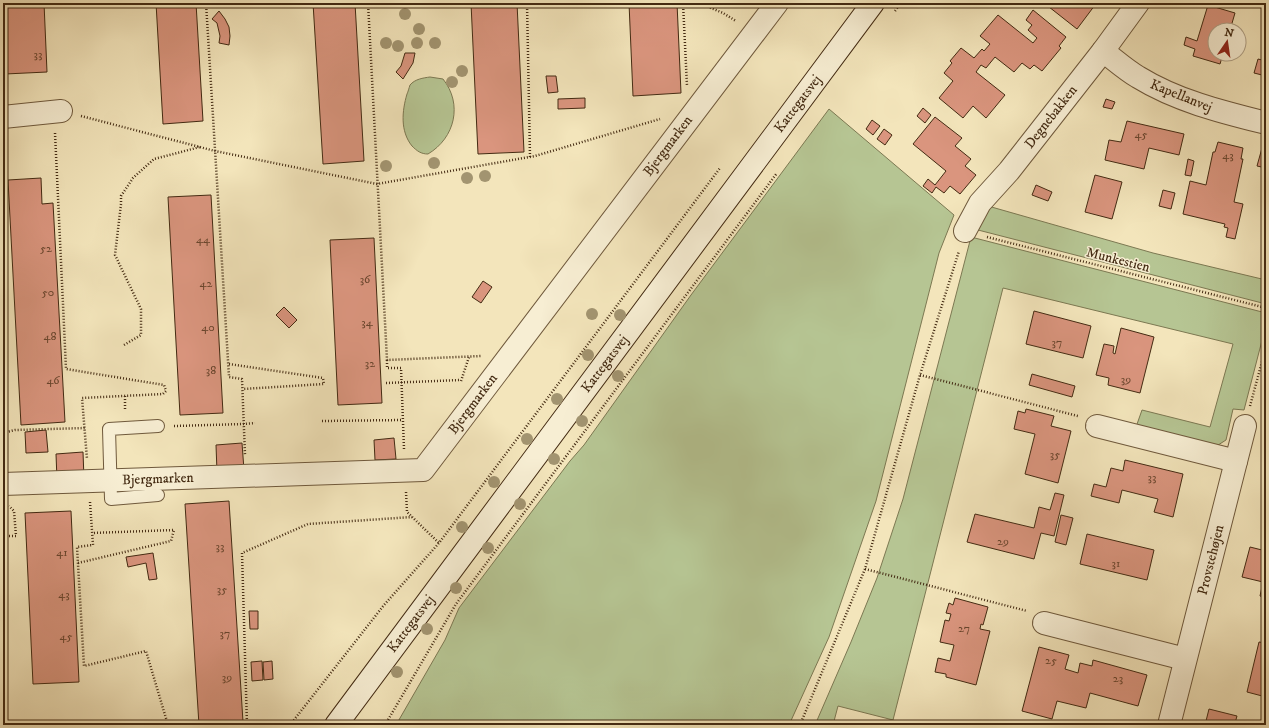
<svg xmlns="http://www.w3.org/2000/svg" width="1269" height="728" font-family="'IM FELL DW Pica',serif">
<style>
.green{fill:#b6c593;stroke:#7c7852}
.building{fill:#da957e;stroke:#432a12}
.lines{fill:none;stroke-linecap:round;stroke-linejoin:round}
.lane-casing{stroke:#6f593c;stroke-width:14}
.street-casing{stroke:#6f593c;stroke-width:24}
.secondary-casing{stroke:#432a12;stroke-width:24}
.path{stroke:#432a12;stroke-width:2.5;stroke-dasharray:1 2;stroke-linecap:butt}
.lane{stroke:#f7eed3;stroke-width:12}
.street{stroke:#f7eed3;stroke-width:22}
.secondary{stroke:#f7eed3;stroke-width:22}
.tree{fill:#a29470}
.labels{text-anchor:middle;dominant-baseline:central;stroke-width:3;stroke-linejoin:round;paint-order:stroke}
.number-label{font-size:12px;fill:#69452d}
.street-label{font-size:14px;fill:#432a12;stroke:#f7eed3}
</style>
<rect width="100%" height="100%" fill="#f3e5bb"/>
<filter id="stains"><feTurbulence type="fractalNoise" baseFrequency=".005" numOctaves="4"/><feColorMatrix values="0 0 0 0 .2 0 0 0 0 .09 0 0 0 0 .02 0 0 0 .5 -.17"/></filter>
<radialGradient id="worn" r=".72"><stop offset=".6" stop-color="#630" stop-opacity="0"/><stop offset="1" stop-color="#630" stop-opacity=".3"/></radialGradient>
<!-- green -->
<g class="green">
<path d="M430,77L443,79C463,104 455,138 428,154C421,154 417,151 412,146C400,131 402,111 407,94C408,92 409,88 410,85C415,79 423,78 430,77Z"/>
<polygon points="829,109 954,215 939,253 876,501 829,637 789,725 396,725 445,640 459,608 570,461 584,445 691,295"/>
<polygon points="988,206 1153,253 1266,280 1266,304 978,230 977,222"/>
<polygon points="971,237 1266,313 1266,325 1244,410 1233,409 1226,440 1215,447 1136,427 1142,410 1210,427 1233,344 1003,288 893,720 838,706 833,725 815,725 851,642 877,578 903,499"/>
</g>
<!-- building -->
<g class="building">
<polygon points="3,3 44,3 47,72 5,74"/>
<polygon points="156,3 196,3 203,121 163,124"/>
<polygon points="313,3 355,3 364,161 323,164"/>
<polygon points="471,3 517,3 524,152 478,154"/>
<polygon points="629,3 677,3 681,93 633,96"/>
<polygon points="1044,3 1093,3 1095,5 1077,29"/>
<polygon points="1208,5 1235,13 1230,30 1215,30 1215,54 1223,54 1220,64 1193,56 1195,49 1184,45 1186,37 1197,41"/>
<polygon points="1033,10 1066,37 1059,46 1061,48 1042,71 1034,65 1030,69 1022,63 1014,72 995,57 986,68 981,65 976,72 1005,95 986,118 973,106 963,118 939,98 953,81 944,73 952,63 950,61 961,48 974,58 982,49 984,51 990,44 980,36 998,15 1033,43 1037,38 1028,30 1032,25 1026,20"/>
<polygon points="219,11 225,19 229,27 230,36 229,45 219,43 220,36 217,23 212,19"/>
<polygon points="405,53 415,53 413,63 403,79 396,72 401,66"/>
<polygon points="1258,59 1266,61 1266,76 1254,73"/>
<polygon points="546,76 556,76 558,92 548,93"/>
<polygon points="585,98 585,108 558,109 558,99"/>
<polygon points="1106,99 1115,102 1112,109 1103,107"/>
<polygon points="923,108 931,115 925,123 917,116"/>
<polygon points="935,117 962,138 955,146 971,159 965,166 976,175 960,194 950,186 944,193 936,187 932,193 923,186 928,179 935,185 946,171 913,144"/>
<polygon points="872,120 880,126 873,135 866,129"/>
<polygon points="1127,121 1184,134 1179,155 1149,148 1144,169 1105,160 1109,140 1121,142"/>
<polygon points="884,129 892,135 885,145 877,139"/>
<polygon points="1218,142 1243,148 1241,159 1243,159 1234,202 1243,204 1235,239 1226,237 1228,228 1224,227 1225,224 1183,214 1190,181 1206,185 1213,152 1215,152"/>
<polygon points="1262,148 1266,149 1266,168 1257,166"/>
<polygon points="1188,159 1194,161 1191,176 1185,175"/>
<polygon points="1095,175 1122,182 1112,219 1085,212"/>
<polygon points="41,178 42,204 53,203 65,422 21,425 8,180"/>
<polygon points="1036,185 1052,192 1048,201 1032,195"/>
<polygon points="1163,190 1175,193 1171,209 1159,206"/>
<polygon points="211,195 223,413 180,415 168,197"/>
<polygon points="374,238 382,403 338,405 330,240"/>
<polygon points="483,281 492,287 481,303 472,297"/>
<polygon points="284,307 297,320 289,328 276,315"/>
<polygon points="1034,311 1091,326 1083,358 1026,344"/>
<polygon points="1121,328 1154,337 1140,393 1108,385 1109,378 1096,375 1104,344 1114,346 1113,353 1115,354"/>
<polygon points="1032,374 1075,386 1072,397 1029,385"/>
<polygon points="1026,409 1054,416 1051,426 1071,431 1058,483 1025,474 1035,434 1014,429 1018,411 1025,413"/>
<polygon points="46,430 48,452 26,453 25,432"/>
<polygon points="394,438 396,459 375,460 374,440"/>
<polygon points="242,443 244,470 217,472 216,445"/>
<polygon points="83,452 84,479 57,480 56,454"/>
<polygon points="1125,460 1183,474 1173,517 1154,512 1158,499 1122,490 1119,503 1091,496 1094,484 1106,487 1111,468 1123,471"/>
<polygon points="1055,493 1064,495 1054,536 1041,533 1034,559 967,542 975,514 1034,528 1039,507 1050,510"/>
<polygon points="229,501 243,722 199,725 185,504"/>
<polygon points="71,511 79,682 33,684 25,513"/>
<polygon points="1061,515 1073,518 1066,545 1055,542"/>
<polygon points="1087,534 1154,550 1147,580 1080,564"/>
<polygon points="1250,547 1266,551 1266,598 1260,596 1263,582 1242,577"/>
<polygon points="153,553 157,579 149,580 146,563 128,567 126,557"/>
<polygon points="955,598 988,607 983,625 981,624 980,629 990,631 976,685 946,677 946,674 935,672 938,658 950,661 954,645 940,642 945,620 949,621 951,614 946,613 949,603 953,605"/>
<polygon points="249,611 258,611 258,629 250,629"/>
<polygon points="1259,642 1266,643 1266,697 1247,692"/>
<polygon points="1039,647 1069,655 1065,669 1078,673 1080,663 1092,666 1093,660 1147,675 1138,706 1090,693 1086,708 1057,701 1052,719 1022,711"/>
<polygon points="262,661 263,680 252,681 251,662"/>
<polygon points="272,661 273,679 264,680 263,662"/>
<polygon points="1209,709 1237,716 1235,723 1240,725 1205,725"/>
</g>
<g class="lines">
<defs>
<polyline id="lane" points="158,426 109,429 111,499 158,495"/>
<g id="street">
<path d="M1103,51C1115,60 1126,70 1138,77C1177,101 1222,112 1266,123"/>
<polyline points="3,117 61,111"/>
<polyline points="965,231 980,203 1009,171 1103,51 1138,3"/>
<polyline points="1097,426 1236,461"/>
<polyline points="3,484 423,470 777,3"/>
<polyline points="1044,623 1185,659"/>
<polyline points="1169,725 1245,426"/>
</g>
<polyline id="secondary" points="336,725 873,3"/>
</defs>
<!-- lane casing -->
<use href="#lane" class="lane-casing"/>
<!-- street casing -->
<use href="#street" class="street-casing"/>
<!-- secondary casing -->
<use href="#secondary" class="secondary-casing"/>
<!-- path -->
<g class="path">
<polyline points="206,3 229,377 242,379 245,455"/>
<polyline points="368,3 387,360 481,356"/>
<polyline points="527,3 530,157"/>
<polyline points="683,3 687,86"/>
<polyline points="699,3 723,13 736,21"/>
<polyline points="895,11 901,3"/>
<polyline points="81,116 215,151 377,184 535,156 660,119"/>
<polyline points="55,133 66,369 164,385 166,391 163,394 82,398 87,459"/>
<polyline points="987,237 1266,308"/>
<polyline points="124,345 141,335 141,309 115,255 121,204 121,196 133,178 154,159 200,147"/>
<polyline points="387,360 387,368 401,368 404,449"/>
<polyline points="229,364 323,378 324,384 243,389"/>
<polyline points="920,375 1078,416"/>
<polyline points="461,381 469,357"/>
<polyline points="386,383 461,380"/>
<polyline points="125,396 125,411"/>
<polyline points="1250,406 1266,347"/>
<polyline points="322,421 403,420"/>
<polyline points="174,426 244,424 255,423"/>
<polyline points="3,433 15,430 85,428"/>
<polyline points="406,492 407,512 439,543"/>
<polyline points="90,502 93,545 77,547 84,666 146,651 168,725"/>
<polyline points="3,536 16,536 14,511 9,506"/>
<polyline points="78,563 171,541 174,530 92,533"/>
<polyline points="865,569 1027,611"/>
<polyline points="247,725 242,553 308,524 412,517"/>
<polyline points="290,725 384,605 439,543 720,168"/>
<polyline points="385,725 456,604 777,173"/>
<polyline points="800,725 865,569 920,375 959,251"/>
</g>
<!-- lane -->
<use href="#lane" class="lane"/>
<!-- street -->
<use href="#street" class="street"/>
<!-- secondary -->
<use href="#secondary" class="secondary"/>
</g>
<!-- trees -->
<g class="tree">
<circle cx="405" cy="14" r="6"/>
<circle cx="419" cy="29" r="6"/>
<circle cx="386" cy="43" r="6"/>
<circle cx="417" cy="43" r="6"/>
<circle cx="435" cy="43" r="6"/>
<circle cx="398" cy="46" r="6"/>
<circle cx="462" cy="71" r="6"/>
<circle cx="452" cy="82" r="6"/>
<circle cx="434" cy="163" r="6"/>
<circle cx="386" cy="166" r="6"/>
<circle cx="485" cy="176" r="6"/>
<circle cx="467" cy="178" r="6"/>
<circle cx="592" cy="314" r="6"/>
<circle cx="620" cy="315" r="6"/>
<circle cx="588" cy="355" r="6"/>
<circle cx="618" cy="376" r="6"/>
<circle cx="557" cy="399" r="6"/>
<circle cx="582" cy="421" r="6"/>
<circle cx="527" cy="439" r="6"/>
<circle cx="554" cy="459" r="6"/>
<circle cx="494" cy="482" r="6"/>
<circle cx="520" cy="504" r="6"/>
<circle cx="462" cy="527" r="6"/>
<circle cx="488" cy="548" r="6"/>
<circle cx="456" cy="588" r="6"/>
<circle cx="427" cy="629" r="6"/>
<circle cx="397" cy="672" r="6"/>
</g>
<g class="labels">
<!-- number labels -->
<g class="number-label">
<text x="38" y="54">33</text>
<text x="1141" y="134">45</text>
<text x="1228" y="155">43</text>
<text x="203" y="239">44</text>
<text x="46" y="248">52</text>
<text x="365" y="279">36</text>
<text x="206" y="283">42</text>
<text x="48" y="292">50</text>
<text x="367" y="322">34</text>
<text x="208" y="327">40</text>
<text x="50" y="336">48</text>
<text x="1057" y="342">37</text>
<text x="370" y="363">32</text>
<text x="211" y="370">38</text>
<text x="1126" y="379">39</text>
<text x="53" y="380">46</text>
<text x="1055" y="454">35</text>
<text x="1152" y="477">33</text>
<text x="1003" y="541">29</text>
<text x="220" y="546">33</text>
<text x="62" y="552">41</text>
<text x="1116" y="563">31</text>
<text x="222" y="589">35</text>
<text x="64" y="594">43</text>
<text x="964" y="628">27</text>
<text x="225" y="633">37</text>
<text x="66" y="636">45</text>
<text x="1051" y="660">25</text>
<text x="227" y="677">39</text>
<text x="1118" y="678">23</text>
</g>
<!-- street labels -->
<g class="street-label">
<text transform="translate(1181 96) rotate(22)">Kapellanvej</text>
<text transform="translate(798 104) rotate(-53)">Kattegatsvej</text>
<text transform="translate(1051 117) rotate(-52)">Degnebakken</text>
<text transform="translate(668 146) rotate(-53)">Bjergmarken</text>
<text transform="translate(1118 260) rotate(14)">Munkestien</text>
<text transform="translate(605 364) rotate(-53)">Kattegatsvej</text>
<text transform="translate(473 404) rotate(-53)">Bjergmarken</text>
<text transform="translate(158 479) rotate(-2)">Bjergmarken</text>
<text transform="translate(1211 560) rotate(-76)">Provstehøjen</text>
<text transform="translate(411 624) rotate(-53)">Kattegatsvej</text>
</g>
</g>
<!-- margin -->
<rect width="1269" height="728" fill="none" stroke="#f3e5bb" stroke-width="16"/>
<rect x="4" y="4" width="1261" height="720" fill="none" stroke="#432a12" stroke-width="2"/>
<rect x="8" y="8" width="1253" height="712" fill="none" stroke="#432a12"/>
<!-- north arrow -->
<g transform="translate(1227 42) rotate(13)"><circle r="19" fill="#f7eed3" stroke="#afa086"/>
<path d="M0-3L7 15L0 10L-7 15Z" fill="#8f2418"/>
<text y="-6" font-size="11" font-weight="bold" text-anchor="middle" fill="#432a12">N</text>
</g>
<rect width="100%" height="100%" filter="url(#stains)"/>
<rect width="100%" height="100%" fill="url(#worn)"/>
</svg>
